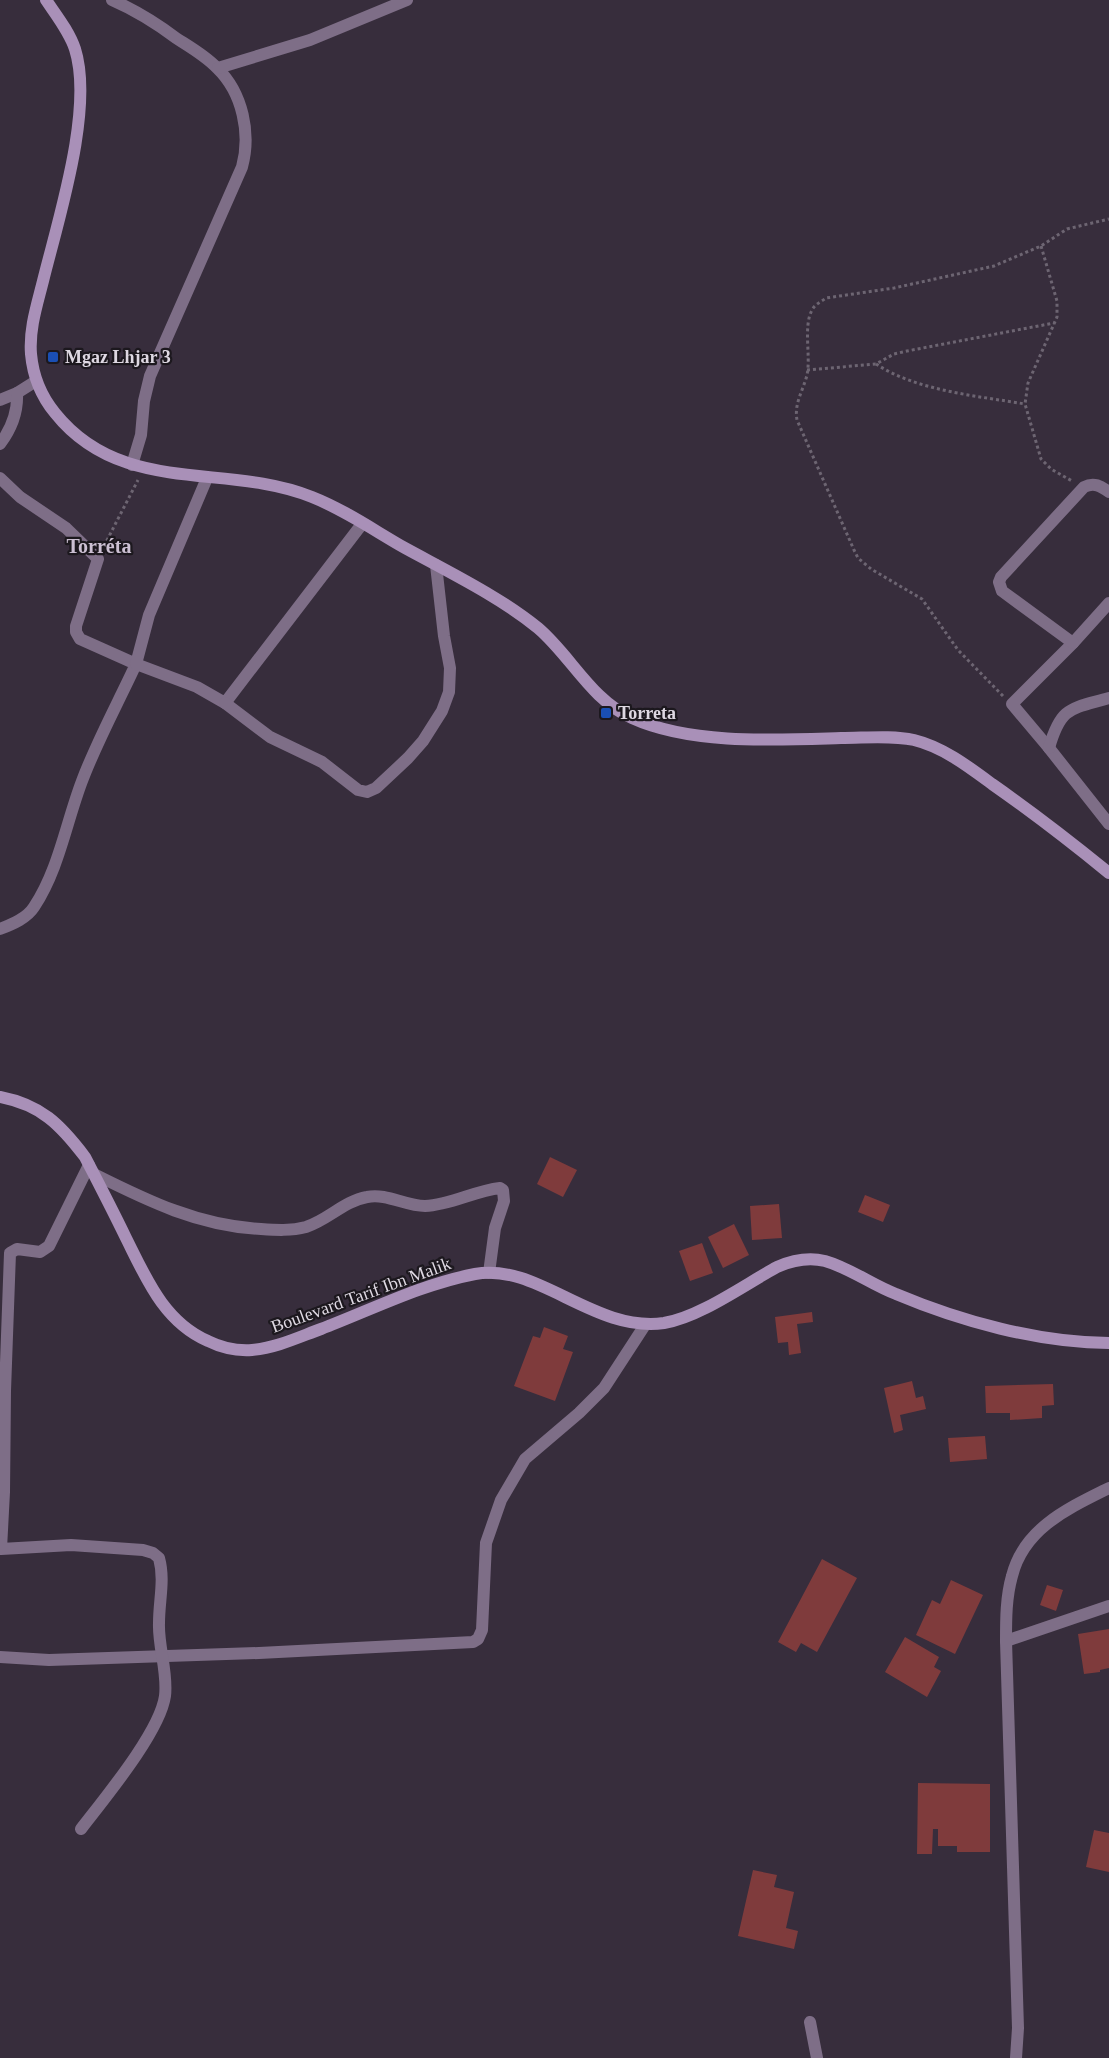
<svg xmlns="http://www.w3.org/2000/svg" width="1109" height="2058" font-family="Georgia,serif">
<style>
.building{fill:#7f3b3c}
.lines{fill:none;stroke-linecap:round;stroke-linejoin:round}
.path{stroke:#6d6572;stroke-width:3;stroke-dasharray:3 3;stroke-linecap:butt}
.street{stroke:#7e6e87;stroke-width:12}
.secondary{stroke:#a990b8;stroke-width:12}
.transit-dot{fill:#1a4fb4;stroke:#1c181e;stroke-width:2}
.labels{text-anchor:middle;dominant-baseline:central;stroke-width:4.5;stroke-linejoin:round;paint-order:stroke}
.poi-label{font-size:18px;font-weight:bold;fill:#ded8e2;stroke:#1c181e;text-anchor:start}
.street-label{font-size:18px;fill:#ded8e2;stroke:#1c181e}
.neighbourhood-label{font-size:20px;font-weight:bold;fill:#ccc0d3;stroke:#1c181e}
</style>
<rect width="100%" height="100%" fill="#372d3c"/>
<!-- building -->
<g class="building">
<polygon points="550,1157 577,1170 563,1197 537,1184"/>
<polygon points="865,1195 890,1205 883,1222 858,1212"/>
<polygon points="779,1204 782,1238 752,1240 750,1206"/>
<polygon points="734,1224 749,1255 723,1268 708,1237"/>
<polygon points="702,1243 713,1273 690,1281 679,1251"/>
<polygon points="812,1312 813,1322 797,1324 801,1353 789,1355 788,1342 778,1343 775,1317"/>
<polygon points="544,1327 568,1336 563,1349 573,1352 555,1401 514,1386 533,1336 540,1338"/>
<polygon points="912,1381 916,1398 923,1396 926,1409 900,1415 903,1430 894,1433 884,1388"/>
<polygon points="1053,1384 1054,1405 1042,1406 1042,1418 1010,1420 1010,1413 986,1413 985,1386"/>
<polygon points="985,1436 987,1459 950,1462 948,1438"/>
<polygon points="822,1559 857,1578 817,1652 801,1643 796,1652 778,1642"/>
<polygon points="951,1580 983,1595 955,1654 916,1635 932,1600 940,1604"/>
<polygon points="1047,1585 1063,1590 1056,1611 1040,1605"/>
<polygon points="1109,1629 1109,1668 1100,1670 1100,1672 1084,1674 1078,1634"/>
<polygon points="905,1637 939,1657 934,1667 941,1671 927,1697 885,1672"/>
<polygon points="918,1783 990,1784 990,1852 957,1852 957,1846 938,1846 938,1829 933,1829 932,1854 917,1854"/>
<polygon points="1094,1830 1109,1833 1109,1872 1086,1867"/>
<polygon points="753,1870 777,1875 774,1887 794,1892 786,1928 798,1931 794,1949 738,1936"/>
</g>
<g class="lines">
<!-- path -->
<g class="path">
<polyline points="1041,246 1057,301 1057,317 1028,383 1025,404 1041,459 1051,469 1072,481"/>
<path d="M876,364C917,391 978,396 1025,404"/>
<polyline points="807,370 876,364 894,354 907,351 1054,323"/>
<polyline points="104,546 138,480"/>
<path d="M1003,696L958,650L922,599L871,569L858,558L854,550L797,420C794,403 803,391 807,375C811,356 803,327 812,310C815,304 821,302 826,298L894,288L994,266L1041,246L1067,229L1109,219"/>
</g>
<!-- street -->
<g class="street">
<path d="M112,0C135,10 156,23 176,38C190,47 206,56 217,68C243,93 251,134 242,167L150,376L144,401L141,435L132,465"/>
<polyline points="218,68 310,40 407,0"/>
<polyline points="0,400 17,393"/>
<path d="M0,444C12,428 18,412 17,393L36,381"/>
<path d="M0,478L20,497L66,528L98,559L76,626V632L80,639L136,664C118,703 97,741 82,781C66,823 59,869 34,907C27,918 13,924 0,929"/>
<polyline points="207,478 149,615 136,664 197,687 225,703 362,524"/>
<polyline points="1109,603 1073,643 1012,704 1049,748 1109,824"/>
<path d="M1073,643L1002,591L999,582L1001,577L1084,487C1094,482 1101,486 1109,492"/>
<polyline points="225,703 270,737 322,762 358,790 367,792 376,788 408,758 423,741 442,711 449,692 450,668 444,636 436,565"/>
<path d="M1049,748C1061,706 1071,709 1109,698"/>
<path d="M94,1174C148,1201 199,1226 261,1229C276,1230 291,1231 306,1227C328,1220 344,1201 367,1197C387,1193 405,1206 425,1206C451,1205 474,1191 500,1188L503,1190L504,1201L495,1228L489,1273"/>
<polyline points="1006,1641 1109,1606"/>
<polyline points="0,1657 49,1660 259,1653 473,1642 478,1639 482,1630 486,1543 501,1500 525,1459 579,1413 604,1388 645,1325"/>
<path d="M81,1829C104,1799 160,1732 165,1696C168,1672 158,1647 159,1623C159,1600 165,1580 159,1558L153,1553L143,1550L71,1545L1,1549L4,1492L5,1391L10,1253L17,1249L40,1252L49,1246L89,1165"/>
<polyline points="810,2022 817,2058"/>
<path d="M1016,2058L1018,2028L1006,1641C1006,1619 1006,1597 1012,1576C1024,1528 1069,1508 1109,1488"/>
</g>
<!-- secondary -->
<g class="secondary">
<path d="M46,0C56,15 69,31 75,49C94,109 58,220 43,281C37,305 29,329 31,354C33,376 41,396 55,413C122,497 226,462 312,497C345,510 375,531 405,548C449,572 500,597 538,628C571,656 591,700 632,718C691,745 777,740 841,738C865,738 891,735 914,740C943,747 969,767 992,784C1032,812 1071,842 1109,873"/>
<path d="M0,1097C41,1105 60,1124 85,1157C99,1184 113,1211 126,1238C146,1278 164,1322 208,1341C222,1348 237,1351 252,1350C276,1348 299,1337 321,1329C371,1310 422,1284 475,1274C537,1262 594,1333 664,1323C700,1317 744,1285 777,1267C793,1260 808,1257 825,1261C850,1268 872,1285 896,1294C960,1321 1039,1343 1109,1343"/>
</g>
</g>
<!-- markers -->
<g class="transit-dot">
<rect x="47" y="351" width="12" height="12" rx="3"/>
<rect x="600" y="707" width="12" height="12" rx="3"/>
</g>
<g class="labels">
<!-- poi labels -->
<g class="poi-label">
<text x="65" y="357">Mgaz Lhjar 3</text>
<text x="618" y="713">Torreta</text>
</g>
<!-- street labels -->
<g class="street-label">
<text transform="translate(361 1295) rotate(-20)">Boulevard Tarif Ibn Malik</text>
</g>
<!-- neighbourhood labels -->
<g class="neighbourhood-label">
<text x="99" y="546">Torréta</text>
</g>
</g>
</svg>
